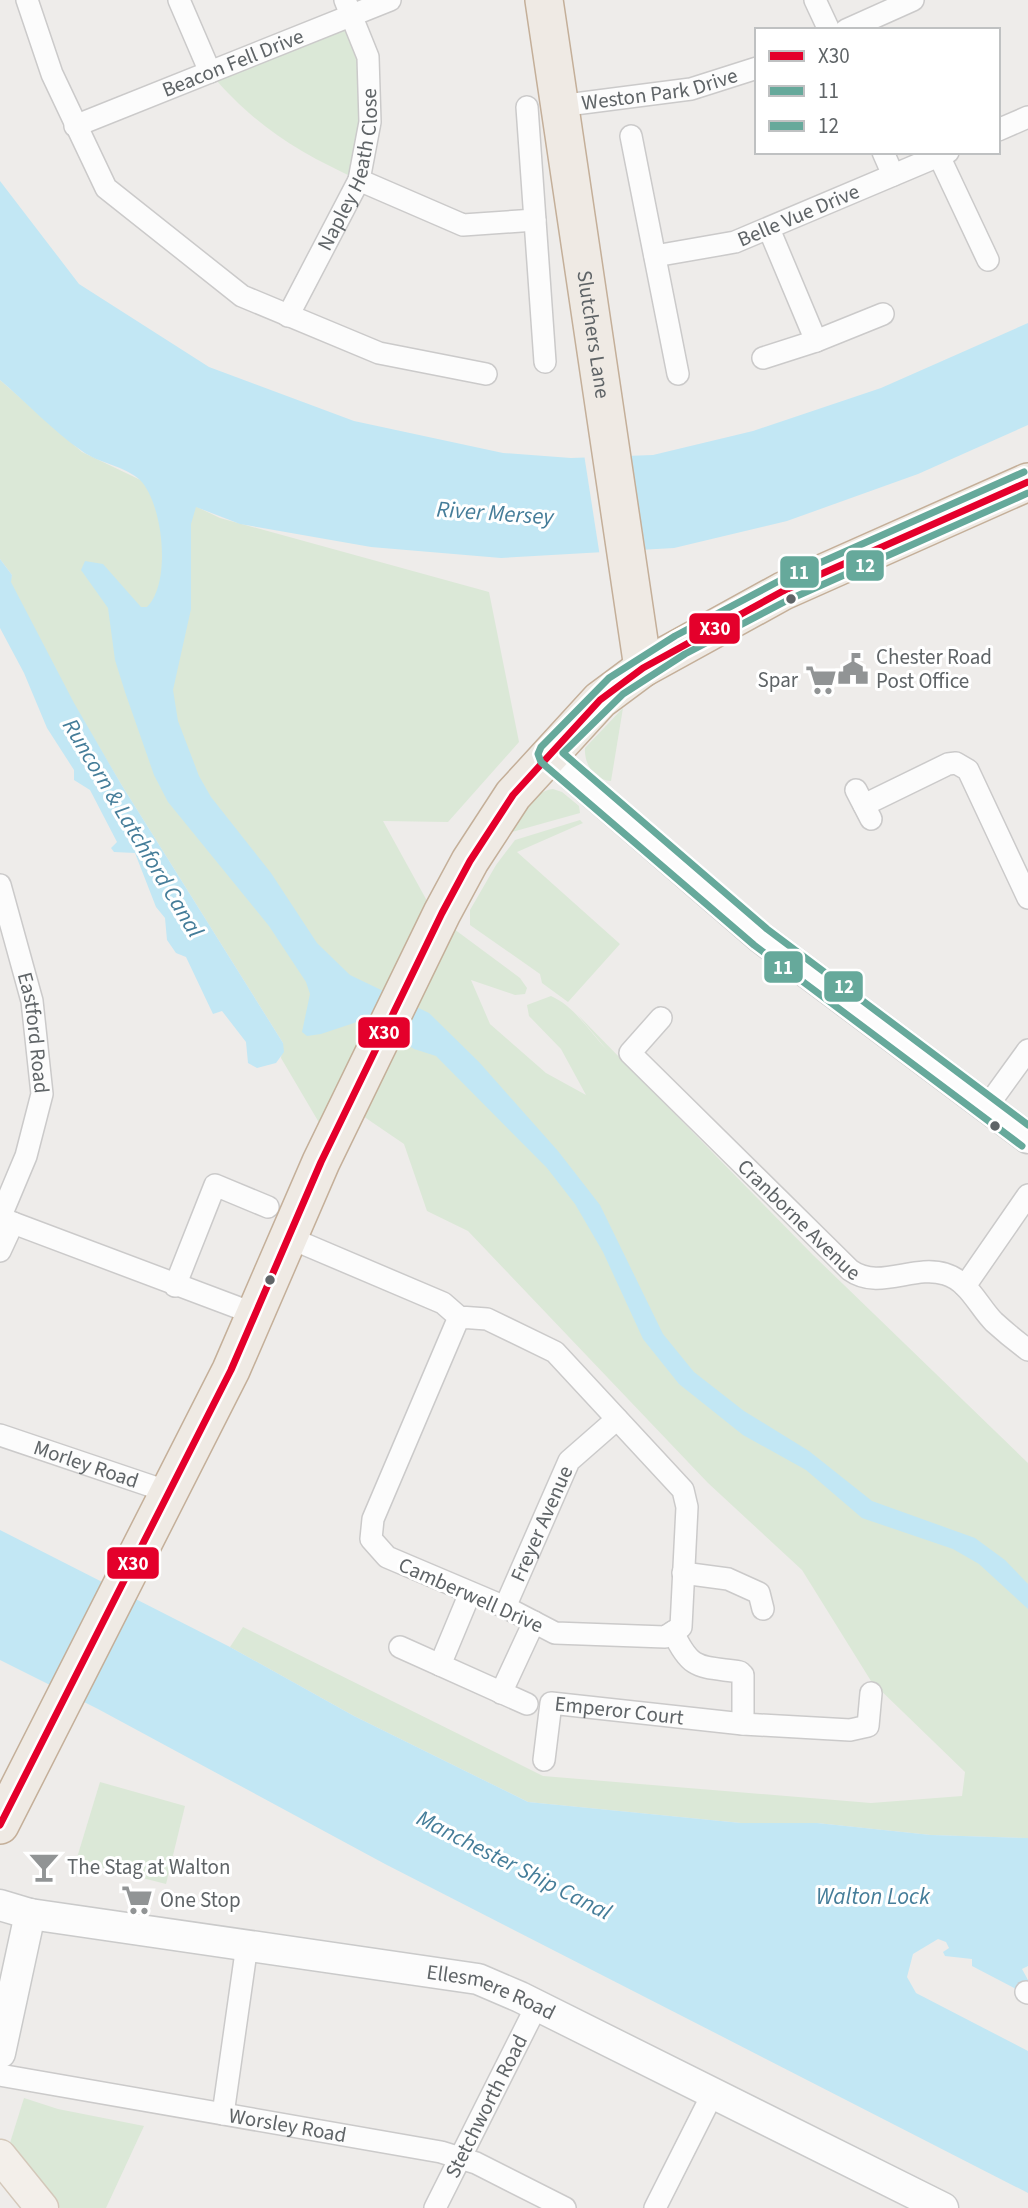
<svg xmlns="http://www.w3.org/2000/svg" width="1028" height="2208" font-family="'Source Sans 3',sans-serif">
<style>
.green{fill:#dbe8d7}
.water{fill:#c2e7f4}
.pier{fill:#eeecea}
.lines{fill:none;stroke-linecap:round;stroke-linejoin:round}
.street-casing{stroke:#cbcaca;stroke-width:24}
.secondary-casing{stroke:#cacaca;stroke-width:33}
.primary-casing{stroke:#d4c8ba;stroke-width:35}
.highway-casing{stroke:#c4af99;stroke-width:40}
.street{stroke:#fcfcfc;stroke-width:21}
.secondary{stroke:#fcfcfc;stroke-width:30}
.primary{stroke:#f3efea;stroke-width:32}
.highway{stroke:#efeae4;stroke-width:37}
.bus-1-casing{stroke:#fff;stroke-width:12}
.bus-2-casing{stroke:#fff;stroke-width:12}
.bus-3-casing{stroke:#fff;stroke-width:12}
.bus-1{stroke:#e4002b;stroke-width:7}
.bus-2{stroke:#66a99b;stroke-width:7}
.bus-3{stroke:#66a99b;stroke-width:7}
.bus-dot{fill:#5f6467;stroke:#fff;stroke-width:2.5}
.labels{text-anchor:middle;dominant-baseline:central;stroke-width:6;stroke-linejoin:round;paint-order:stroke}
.street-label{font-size:21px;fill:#5f6467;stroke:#fff}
.poi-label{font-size:21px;fill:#5f6467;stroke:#fff;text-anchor:start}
.water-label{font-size:23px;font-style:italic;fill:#457d99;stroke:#fff}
.line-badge{stroke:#fff;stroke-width:2.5}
.badge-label{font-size:19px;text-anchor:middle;font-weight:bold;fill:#fff}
</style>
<rect width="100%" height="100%" fill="#eeecea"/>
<!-- green -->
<g class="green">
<path d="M352,16L367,57L359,180C297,152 254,125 210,73Z"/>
<path d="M0,380L82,452L220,518L489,592L519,742L448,822L383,821L448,939L454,929L520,978L527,988L525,994L515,995L471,980L490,1024L546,1073L586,1095L561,1049L529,1016L527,1005L551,996C574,1006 589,1031 607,1050L577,1014L813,1255L1028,1463V1838L931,1835L817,1823H741L528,1802L354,1716L230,1647L243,1627L543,1776L871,1803L962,1796L965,1772L871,1681L802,1570L708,1483L468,1231L427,1211L404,1144L335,1097L321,1126L281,1058L283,1043L121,784L73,703L10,582L12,575L0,559Z"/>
<path d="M623,708L611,781C594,780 584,764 585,748Z"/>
<path d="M553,789L562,792L579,806L580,813L512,832L510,829C521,814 533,791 553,789Z"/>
<polygon points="580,820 583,823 517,852 620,944 568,1002 542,983 540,974 470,925 470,910 496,865 515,840"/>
<polygon points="100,1782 185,1806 166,1884 76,1861"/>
<polygon points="24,2098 58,2109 144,2126 106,2208 60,2208 9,2146"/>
</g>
<!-- water -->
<g class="water">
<path d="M0,181L79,284L209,367L354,421L503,453L571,458L653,455L753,431L881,388L1028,323V425L918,474L787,521L674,548L501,558L371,547L240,524L196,507L191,524V609L173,690L178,721L199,776L211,797L271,873L317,943L350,975L429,1013L479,1062L558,1151L600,1205L663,1334L694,1372L744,1411L809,1451L872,1501L975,1538L1005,1560L1028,1584V1609L979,1564L953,1549L862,1518L806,1470L743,1435L679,1384L643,1339L603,1252L575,1204L547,1168L436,1056L414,1049L366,1019L321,1034L307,1036L302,1032L310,994L306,982L269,926L168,802L154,775L125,692L115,660L108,608L81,570L85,561L103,564L141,607H147C172,583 163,503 140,480C125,466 98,463 82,451C53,431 27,403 0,380Z"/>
<polygon points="0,559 12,575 11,582 74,703 121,784 283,1043 284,1052 276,1063 257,1068 248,1063 246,1042 222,1011 213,1014 186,957 176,953 167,940 165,918 156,907 135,853 114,852 111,848 117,842 90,790 74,780 74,770 47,728 24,673 0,628"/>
<polygon points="0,1530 230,1647 354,1716 528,1802 741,1823 817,1823 931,1835 1028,1838 1028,1966 1022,1969 1028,1980 1022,1992 972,1966 972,1959 945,1956 943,1952 949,1948 946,1942 938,1939 913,1954 907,1977 916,1993 1028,2051 1028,2193 385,1864 98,1709 0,1660"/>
</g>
<!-- pier -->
<polygon class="pier" points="630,453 646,554 600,557 584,454"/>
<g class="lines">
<defs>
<g id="street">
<polyline points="27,0 52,74 106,188 242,296 379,353 486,374"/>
<polyline points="179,0 210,72"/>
<polyline points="815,0 829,30"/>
<polyline points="846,30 913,0"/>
<path id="s1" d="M559,106L691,89L757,68"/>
<polyline points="527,107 545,362"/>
<path id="s2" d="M75,126L390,0"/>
<polyline points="998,130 1028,117"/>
<polyline points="631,136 678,374"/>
<polyline points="883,152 893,175"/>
<polyline points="939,156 988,260"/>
<polyline points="359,180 463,225 535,220"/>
<polyline points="769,229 816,341"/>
<path id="s3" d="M655,256L735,242L948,152"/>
<path id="s4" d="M288,316L359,180L370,122L368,57L345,0"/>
<polyline points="763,358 816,341 883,314"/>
<polyline points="856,790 871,819"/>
<polyline points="864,805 948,764 956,763 968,770 1028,898"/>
<path id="s5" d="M0,885L32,1001L42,1094L26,1156L0,1218"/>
<path id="s6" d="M661,1018L630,1053L850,1270C879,1291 914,1264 945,1274C969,1281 978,1306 994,1322C1005,1332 1016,1341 1028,1350"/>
<polyline points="986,1108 1028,1050"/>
<polyline points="0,1218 255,1314"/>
<polyline points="290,1238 443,1303 459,1317 487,1319 555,1352 683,1490 687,1507 681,1627 665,1637 555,1633 505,1607 387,1557 371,1539 373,1519 459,1317"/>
<polyline points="0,1251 13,1223"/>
<polyline points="175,1286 215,1185 268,1207"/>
<polyline points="965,1286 1028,1195"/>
<path id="s7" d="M0,1435L157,1488L170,1495"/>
<polyline points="683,1573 728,1579 759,1593 763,1609"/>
<path id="s8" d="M505,1607L569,1461L617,1419"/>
<path d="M673,1632C691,1671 699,1666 740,1672L743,1675V1724"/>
<polyline points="400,1647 527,1704"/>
<polyline points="440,1665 470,1593"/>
<polyline points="501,1693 534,1622"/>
<path id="s9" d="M544,1760L551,1703L743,1724L850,1730L868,1726L871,1693"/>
<polyline points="1026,1992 1028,1993"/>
<path id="s10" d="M0,2075L441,2152L476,2163L565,2208"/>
<polyline points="223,2114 247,1945"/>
<path id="s11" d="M435,2208L537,2005"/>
<polyline points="655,2208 713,2093"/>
</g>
<g id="secondary">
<polyline points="548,754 760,937 1028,1138"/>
<path id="s12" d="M0,1905L30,1914L478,1979L520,1997L943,2208"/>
<polyline points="0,2053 30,1914"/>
</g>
<polyline id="primary" points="0,2156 42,2208"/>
<g id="highway">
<path id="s13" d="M544,0L643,668"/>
<polyline points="0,1825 231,1370 321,1162 442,913 470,861 513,795 600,700 643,668 783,591 1028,482"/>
</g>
</defs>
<!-- street casing -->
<use href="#street" class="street-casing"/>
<!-- secondary casing -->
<use href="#secondary" class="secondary-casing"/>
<!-- primary casing -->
<use href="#primary" class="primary-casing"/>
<!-- highway casing -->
<use href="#highway" class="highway-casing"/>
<!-- street -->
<use href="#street" class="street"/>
<!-- secondary -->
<use href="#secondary" class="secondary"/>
<!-- primary -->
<use href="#primary" class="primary"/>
<!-- highway -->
<use href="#highway" class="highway"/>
<defs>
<polyline id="bus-1" points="0,1825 231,1370 321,1162 442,913 470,861 513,795 600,700 643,668 783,591 1028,482"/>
<polyline id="bus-2" points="1022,1146 754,945 541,762 538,754 541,747 609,678 675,636 779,581 1024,472"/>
<polyline id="bus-3" points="1028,493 788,600 685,654 623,694 563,753 767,929 1028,1125"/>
</defs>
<!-- bus-1 casing -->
<use href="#bus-1" class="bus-1-casing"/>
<!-- bus-2 casing -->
<use href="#bus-2" class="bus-2-casing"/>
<!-- bus-3 casing -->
<use href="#bus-3" class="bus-3-casing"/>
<!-- bus-1 -->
<use href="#bus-1" class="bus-1"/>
<!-- bus-2 -->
<use href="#bus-2" class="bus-2"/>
<!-- bus-3 -->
<use href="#bus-3" class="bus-3"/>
</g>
<!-- icons -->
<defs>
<symbol id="civic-bare" viewBox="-9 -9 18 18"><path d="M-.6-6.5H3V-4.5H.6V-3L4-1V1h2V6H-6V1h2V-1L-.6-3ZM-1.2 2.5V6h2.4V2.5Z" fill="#919495" stroke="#fff" stroke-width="2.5" paint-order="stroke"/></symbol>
<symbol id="supermarket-bare" viewBox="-9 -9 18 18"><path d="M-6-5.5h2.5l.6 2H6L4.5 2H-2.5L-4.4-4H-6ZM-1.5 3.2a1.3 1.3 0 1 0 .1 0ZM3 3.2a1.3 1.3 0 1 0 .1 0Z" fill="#919495" stroke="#fff" stroke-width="2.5" paint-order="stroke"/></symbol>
<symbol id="bar-bare" viewBox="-9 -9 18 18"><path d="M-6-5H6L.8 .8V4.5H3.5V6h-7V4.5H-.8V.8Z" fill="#919495" stroke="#fff" stroke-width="2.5" paint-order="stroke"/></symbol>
</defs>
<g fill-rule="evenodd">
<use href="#civic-bare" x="831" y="647" width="44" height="44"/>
<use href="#supermarket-bare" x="799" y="658" width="44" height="44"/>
<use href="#bar-bare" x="22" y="1845" width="44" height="44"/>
<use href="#supermarket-bare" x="115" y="1878" width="44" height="44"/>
</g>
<!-- markers -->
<g class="bus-dot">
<circle cx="791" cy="599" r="6"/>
<circle cx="995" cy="1126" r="6"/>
<circle cx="270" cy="1280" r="6"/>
</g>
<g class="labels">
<!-- street labels -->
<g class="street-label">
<text stroke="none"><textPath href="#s2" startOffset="170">Beacon Fell Drive</textPath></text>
<text stroke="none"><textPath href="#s1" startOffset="102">Weston Park Drive</textPath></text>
<text stroke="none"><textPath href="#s4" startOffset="161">Napley Heath Close</textPath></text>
<text stroke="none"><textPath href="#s3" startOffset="150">Belle Vue Drive</textPath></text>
<text stroke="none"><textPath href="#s13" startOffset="338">Slutchers Lane</textPath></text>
<text stroke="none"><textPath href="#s5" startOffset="152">Eastford Road</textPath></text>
<text stroke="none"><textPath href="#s6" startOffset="284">Cranborne Avenue</textPath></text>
<text stroke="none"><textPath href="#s7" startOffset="91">Morley Road</textPath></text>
<text stroke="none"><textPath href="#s8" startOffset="91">Freyer Avenue</textPath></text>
<text transform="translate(471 1595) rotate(24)">Camberwell Drive</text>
<text stroke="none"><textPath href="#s9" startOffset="126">Emperor Court</textPath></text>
<text stroke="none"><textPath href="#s12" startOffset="500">Ellesmere Road</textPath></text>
<text stroke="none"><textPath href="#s11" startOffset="114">Stetchworth Road</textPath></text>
<text stroke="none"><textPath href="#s10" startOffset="292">Worsley Road</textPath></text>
</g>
<!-- poi labels -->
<g class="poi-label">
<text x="876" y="657">Chester Road<tspan x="876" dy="24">Post Office</tspan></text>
<text x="798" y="680" text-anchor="end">Spar</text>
<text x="67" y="1867">The Stag at Walton</text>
<text x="160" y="1900">One Stop</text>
</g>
<!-- water labels -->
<g class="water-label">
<text transform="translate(495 513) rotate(4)">River Mersey</text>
<text transform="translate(133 828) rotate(59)">Runcorn &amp; Latchford Canal</text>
<text transform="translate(514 1865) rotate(27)">Manchester Ship Canal</text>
<text x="873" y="1896">Walton Lock</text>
</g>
</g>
<g class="line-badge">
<rect x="845" y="549" width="40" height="33" rx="7" fill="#66a99b"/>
<rect x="779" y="555" width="41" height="34" rx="7" fill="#66a99b"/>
<rect x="688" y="612" width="53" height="33" rx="7" fill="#e4002b"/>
<rect x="763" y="950" width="41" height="34" rx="7" fill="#66a99b"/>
<rect x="823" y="970" width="41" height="33" rx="7" fill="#66a99b"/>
<rect x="357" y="1016" width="54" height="33" rx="7" fill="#e4002b"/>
<rect x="106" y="1546" width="54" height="34" rx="7" fill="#e4002b"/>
</g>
<g class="badge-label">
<text x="865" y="572">12</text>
<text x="799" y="579">11</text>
<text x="715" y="635">X30</text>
<text x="783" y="974">11</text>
<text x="844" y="993">12</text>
<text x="384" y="1039">X30</text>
<text x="133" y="1570">X30</text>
</g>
<!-- legend -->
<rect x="755" y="28" width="245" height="126" fill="#ffffff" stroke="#bfc1c2" stroke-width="2"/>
<rect x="769" y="51" width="35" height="10" fill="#e4002b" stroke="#bfc1c2" stroke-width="2"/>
<text x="818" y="63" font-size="21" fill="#5f6467">X30</text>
<rect x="769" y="86" width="35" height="10" fill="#66a99b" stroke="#bfc1c2" stroke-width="2"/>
<text x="818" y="98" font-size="21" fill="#5f6467">11</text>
<rect x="769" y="121" width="35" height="10" fill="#66a99b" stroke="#bfc1c2" stroke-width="2"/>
<text x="818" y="133" font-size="21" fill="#5f6467">12</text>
</svg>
